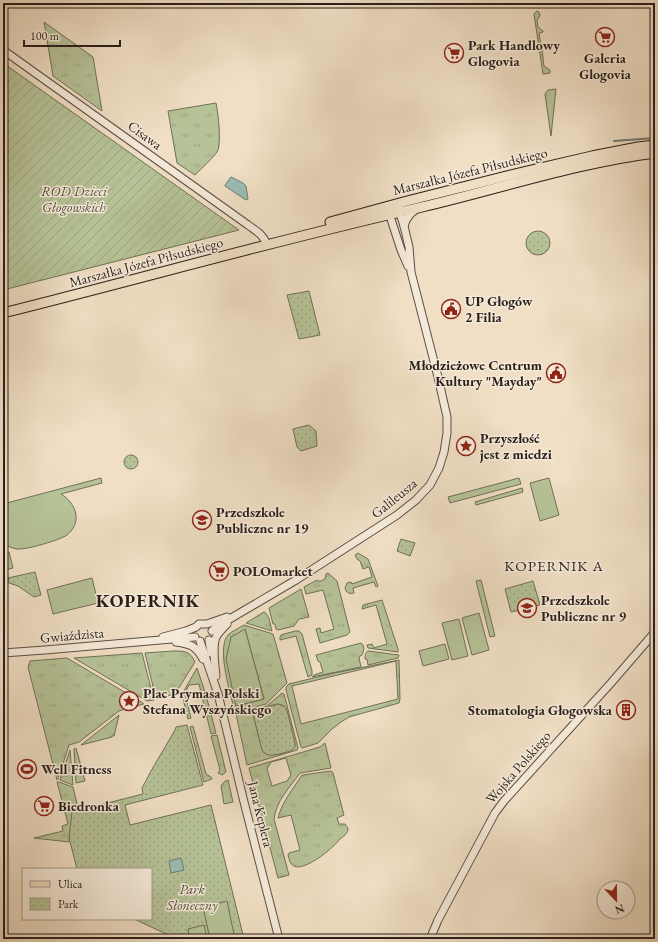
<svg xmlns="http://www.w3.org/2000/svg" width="658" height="942" font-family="'EB Garamond',serif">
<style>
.grass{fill:url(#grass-tufts);stroke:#707058;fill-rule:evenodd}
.park{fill:url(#park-dots);stroke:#707058}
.garden{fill:url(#garden-furrows);stroke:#707058}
.pitch{fill:#b6c297;stroke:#707058}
.water{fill:#9abdb4;stroke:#6d7d76}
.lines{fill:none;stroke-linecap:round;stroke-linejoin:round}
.stream{stroke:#6d7d76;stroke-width:2}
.minor-casing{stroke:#5c4e45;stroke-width:9}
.major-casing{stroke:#2a1e1a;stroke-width:11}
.minor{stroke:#f5ead9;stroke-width:7}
.major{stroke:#f0dfc5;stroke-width:9}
.labels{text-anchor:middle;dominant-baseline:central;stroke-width:3;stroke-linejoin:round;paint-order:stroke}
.poi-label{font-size:14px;font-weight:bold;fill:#2a1e1a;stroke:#f5ead9;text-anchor:start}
.street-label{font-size:14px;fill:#2a1e1a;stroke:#f5ead9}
.park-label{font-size:14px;font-style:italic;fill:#544f40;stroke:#f5ead9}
.neighbourhood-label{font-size:15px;letter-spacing:1px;fill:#2a1e1a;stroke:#f5ead9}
.district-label{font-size:18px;font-weight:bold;letter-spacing:1px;fill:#2a1e1a;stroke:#f5ead9}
</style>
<defs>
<pattern id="grass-tufts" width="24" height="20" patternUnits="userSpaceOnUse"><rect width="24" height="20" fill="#b6c297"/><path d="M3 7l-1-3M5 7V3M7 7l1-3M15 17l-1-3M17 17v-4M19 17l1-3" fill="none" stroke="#9da682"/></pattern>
<pattern id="park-dots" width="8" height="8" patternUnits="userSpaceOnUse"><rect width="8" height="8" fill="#b6c297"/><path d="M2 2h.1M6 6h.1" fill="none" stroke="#9da682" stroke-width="1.8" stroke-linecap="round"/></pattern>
<pattern id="garden-furrows" width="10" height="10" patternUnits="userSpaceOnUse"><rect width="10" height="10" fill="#b6c297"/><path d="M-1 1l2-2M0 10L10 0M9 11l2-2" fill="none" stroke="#9da682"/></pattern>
</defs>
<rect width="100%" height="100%" fill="#f0dfc5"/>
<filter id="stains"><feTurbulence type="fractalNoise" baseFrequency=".005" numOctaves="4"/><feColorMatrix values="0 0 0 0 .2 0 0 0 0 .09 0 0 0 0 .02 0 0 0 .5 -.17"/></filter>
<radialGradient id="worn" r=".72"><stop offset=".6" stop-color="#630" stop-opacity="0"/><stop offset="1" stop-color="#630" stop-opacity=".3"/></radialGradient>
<!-- grass -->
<g class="grass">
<polygon points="537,11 539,12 540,16 537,20 538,27 543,31 543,32 539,33 541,46 545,45 542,50 544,66 550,70 550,73 543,74 534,14"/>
<polygon points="44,22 93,57 102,111 53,76"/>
<polygon points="556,89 551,136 545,94 548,90"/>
<path d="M216,103C218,112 222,144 217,152C212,159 202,168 195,175L177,163L168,111Z"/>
<path d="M358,553L368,559L378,586L376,587L374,582L353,588L354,593C350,594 346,593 345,588L347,583L351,582L352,584L372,577L369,567L363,569L360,561L357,559L355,555Z"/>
<polygon points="328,573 337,581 350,632 347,635 320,643 316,629 320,628 321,633 334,629 323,590 306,594 304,587 317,580 317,581 321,581 325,579 326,574"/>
<polygon points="301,589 309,617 299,619 294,626 278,630 276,629 275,624 273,624 269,608"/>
<polygon points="382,600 398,649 398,652 368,648 367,645 372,644 374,648 387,644 376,605 362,609 363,605"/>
<path d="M264,612C270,615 270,625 272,631L246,623Z"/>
<path d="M244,625L273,634L287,683L266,704L235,712C231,696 216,648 228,635C232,631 239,628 244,625ZM245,629L264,699L236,706Z"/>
<polygon points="295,631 299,631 302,634 312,671 312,675 308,677 296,636 280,640 280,637 281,635"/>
<path d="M361,643C365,646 364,651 362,655L360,656L359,658L361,667L312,677L314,675L323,672L320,662L318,661L316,655Z"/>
<path d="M173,651C185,651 190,651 195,662L175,694L156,699L145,653Z"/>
<path d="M368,651L399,655L398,658L368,665L367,659H365C365,656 365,653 368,651Z"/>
<polygon points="142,653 154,700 147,701 74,658"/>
<polygon points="67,658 143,703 144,704 119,711 79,742 69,745 58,779 57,780 28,667 30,661"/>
<path d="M399,660L400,699L399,703L349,717L341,722L332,729L318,743L302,748L301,747L286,690V687L289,684L330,674ZM396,661L398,699L301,724L292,686Z"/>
<polygon points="197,668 206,695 216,733 211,734 199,684 189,685 185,693 191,718 188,719 182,694"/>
<path d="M282,693L284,694L298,748L297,750L247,765L236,714L267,706ZM278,704L284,706L264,753L262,749L253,714L258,713L259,709Z"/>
<polygon points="119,715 114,736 112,736 112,737 81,745"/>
<polygon points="193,726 206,774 211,777 212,779 204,782 190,727"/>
<polygon points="217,735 226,772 222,775 218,773 220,770 211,736"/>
<path d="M325,743L331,768L300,773C290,787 276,801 274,819L289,875L278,878L249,768L320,747ZM286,758L291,775L287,781L272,786L267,769L271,762Z"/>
<polygon points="76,748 85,781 76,783 74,749"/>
<polygon points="70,750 73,785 60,780"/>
<path d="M331,771L333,773L344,815L337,818L339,824H345C346,826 348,827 348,829C348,833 343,837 340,839C332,849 311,866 298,867C294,867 292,865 290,862L288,855L289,853L300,850L291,815L278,818C282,802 293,789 302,775Z"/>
<polygon points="228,780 233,802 224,804 221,786 224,782"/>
<polygon points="57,782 59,782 73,787 80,817 72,830 69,842 34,838 63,831 62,826 68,824"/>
</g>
<!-- park -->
<g class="park">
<circle cx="538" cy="243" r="12"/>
<polygon points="309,291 320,335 299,339 287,295"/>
<polygon points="309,425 316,431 317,446 301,451 297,447 293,429"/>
<circle cx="131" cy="462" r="7"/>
<polygon points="401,539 415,543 410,556 397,551"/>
<polygon points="35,572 41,595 34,597 18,586 9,583 8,578"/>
<polygon points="533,581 540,605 511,612 505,589"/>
<path d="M278,704L284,706L287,710L295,743C295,746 295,747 293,749C290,752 286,752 283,753C275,755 267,758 262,750L253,714L257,713L258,710L259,709Z"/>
<polygon points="187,725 203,785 125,805 130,825 211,805 244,939 177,939 134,919 151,919 151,869 77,869 69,838 72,812 143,794 142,788 151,771 175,730 176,727"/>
</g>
<!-- garden -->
<polygon class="garden" points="3,63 239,230 3,290"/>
<!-- pitch -->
<g class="pitch">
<path d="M101,478L102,483L61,494C76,503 83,522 67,535C60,540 26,550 17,549C11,548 7,546 3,543V504Z"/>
<polygon points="519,478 521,484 450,503 448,497"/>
<polygon points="549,478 559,515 540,521 530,483"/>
<polygon points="522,488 523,492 476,505 475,502"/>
<polygon points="9,552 13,568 5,570 3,563 3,553"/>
<polygon points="92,578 98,603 53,614 47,590"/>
<polygon points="481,580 495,636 490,637 476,581"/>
<polygon points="479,613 489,650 472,655 462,618"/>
<polygon points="459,619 468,656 452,660 442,623"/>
<polygon points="245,629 264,699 236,706 226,659 231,637"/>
<polygon points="445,644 449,659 423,666 419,651"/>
<polygon points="227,901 235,939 210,939 203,907"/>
<polygon points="204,925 207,937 200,939 190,939 188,929"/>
</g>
<!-- water -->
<g class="water">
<polygon points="231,177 243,183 246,186 248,199 246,200 225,186 225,185"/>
<polygon points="181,858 184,870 171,873 169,861"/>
</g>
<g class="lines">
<!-- stream -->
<polyline class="stream" points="614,141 655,138"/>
<defs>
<g id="minor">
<path d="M3,50L248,225C256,231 264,235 267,245"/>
<polyline points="388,210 401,250 408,266"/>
<path d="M404,226C406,218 410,213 417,209"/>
<polyline points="212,631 216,627 296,580 397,515 416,500 430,485 439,468 444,452 447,433 447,417 438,377 411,272 409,247 404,226 398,207"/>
<polyline points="163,637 186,631 196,627 199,624 207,624 227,617"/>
<polyline points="209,640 211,653"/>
<polyline points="200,641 218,694 244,802 279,939"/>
<path d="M176,642C191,644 196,646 203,659"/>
<polyline points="3,653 45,650 195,637"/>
<path d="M216,676C215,665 212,647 216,637C219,632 223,628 227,624"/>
<polyline points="430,939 438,920 495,813 504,801 611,683 655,632"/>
</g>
<g id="major">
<polyline points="330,222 407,201 527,171 592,156 638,147 655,145"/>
<path d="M3,313C143,278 281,239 422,207C499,189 576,163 655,153"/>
</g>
</defs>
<!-- minor casing -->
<use href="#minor" class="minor-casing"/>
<!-- major casing -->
<use href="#major" class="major-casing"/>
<!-- minor -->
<use href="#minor" class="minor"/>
<!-- major -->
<use href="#major" class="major"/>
</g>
<!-- icons -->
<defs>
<symbol id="supermarket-ring" viewBox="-11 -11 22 22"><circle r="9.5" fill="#f5ead9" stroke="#8f2418" stroke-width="1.5"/><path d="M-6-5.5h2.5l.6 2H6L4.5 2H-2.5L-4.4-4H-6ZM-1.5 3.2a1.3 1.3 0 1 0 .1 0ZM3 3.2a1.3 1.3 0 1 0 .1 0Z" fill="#8f2418"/></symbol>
<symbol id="civic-ring" viewBox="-11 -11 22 22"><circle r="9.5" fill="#f5ead9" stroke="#8f2418" stroke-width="1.5"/><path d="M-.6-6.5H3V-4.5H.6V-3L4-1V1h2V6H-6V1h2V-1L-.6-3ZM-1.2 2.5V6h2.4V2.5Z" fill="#8f2418"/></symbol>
<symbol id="sight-ring" viewBox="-11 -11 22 22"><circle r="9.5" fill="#f5ead9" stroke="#8f2418" stroke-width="1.5"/><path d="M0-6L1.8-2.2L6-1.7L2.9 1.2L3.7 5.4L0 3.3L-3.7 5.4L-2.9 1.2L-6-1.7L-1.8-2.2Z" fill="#8f2418"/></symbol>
<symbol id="school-ring" viewBox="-11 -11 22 22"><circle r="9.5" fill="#f5ead9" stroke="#8f2418" stroke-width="1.5"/><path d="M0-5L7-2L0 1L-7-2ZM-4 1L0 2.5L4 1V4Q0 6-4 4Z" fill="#8f2418"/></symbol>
<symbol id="building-ring" viewBox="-11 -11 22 22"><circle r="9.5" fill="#f5ead9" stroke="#8f2418" stroke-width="1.5"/><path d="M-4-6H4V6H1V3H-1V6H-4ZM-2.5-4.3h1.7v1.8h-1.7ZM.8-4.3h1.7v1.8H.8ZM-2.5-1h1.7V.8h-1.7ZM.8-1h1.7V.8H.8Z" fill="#8f2418"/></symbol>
<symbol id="stadium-ring" viewBox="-11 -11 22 22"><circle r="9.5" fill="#f5ead9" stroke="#8f2418" stroke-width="1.5"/><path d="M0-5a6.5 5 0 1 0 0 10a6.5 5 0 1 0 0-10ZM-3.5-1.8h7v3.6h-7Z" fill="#8f2418"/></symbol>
</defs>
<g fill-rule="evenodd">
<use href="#supermarket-ring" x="594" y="26" width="22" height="22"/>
<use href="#supermarket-ring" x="443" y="42" width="22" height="22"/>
<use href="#civic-ring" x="440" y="298" width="22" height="22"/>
<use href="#civic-ring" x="545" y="362" width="22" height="22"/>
<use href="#sight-ring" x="455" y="435" width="22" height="22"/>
<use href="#school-ring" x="191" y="509" width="22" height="22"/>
<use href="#supermarket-ring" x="208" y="560" width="22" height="22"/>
<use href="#school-ring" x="516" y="597" width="22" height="22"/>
<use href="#sight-ring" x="118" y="690" width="22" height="22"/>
<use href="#building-ring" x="615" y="699" width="22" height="22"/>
<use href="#stadium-ring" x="16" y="758" width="22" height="22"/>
<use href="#supermarket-ring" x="33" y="795" width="22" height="22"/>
</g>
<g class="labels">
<!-- poi labels -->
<g class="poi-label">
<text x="468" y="45">Park Handlowy<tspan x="468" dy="16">Glogovia</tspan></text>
<text x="605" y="58" text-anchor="middle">Galeria<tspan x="605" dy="16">Glogovia</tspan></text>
<text x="465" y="301">UP Głogów<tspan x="465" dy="16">2 Filia</tspan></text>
<text x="542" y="365" text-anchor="end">Młodzieżowe Centrum<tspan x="542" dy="16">Kultury "Mayday"</tspan></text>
<text x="480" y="438">Przyszłość<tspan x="480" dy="16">jest z miedzi</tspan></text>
<text x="216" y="512">Przedszkole<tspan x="216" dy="16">Publiczne nr 19</tspan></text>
<text x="233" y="571">POLOmarket</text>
<text x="541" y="600">Przedszkole<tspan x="541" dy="16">Publiczne nr 9</tspan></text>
<text x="143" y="693">Plac Prymasa Polski<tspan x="143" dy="16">Stefana Wyszyńskiego</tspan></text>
<text x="612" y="710" text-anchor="end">Stomatologia Głogowska</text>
<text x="41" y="769">Well Fitness</text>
<text x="58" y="806">Biedronka</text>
</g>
<!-- street labels -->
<g class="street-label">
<text transform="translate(145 135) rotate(36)">Cisawa</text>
<text transform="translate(470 171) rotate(-14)">Marszałka Józefa Piłsudskiego</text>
<text transform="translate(146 262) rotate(-15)">Marszałka Józefa Piłsudskiego</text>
<text transform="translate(394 498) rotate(-39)">Galileusza</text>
<text transform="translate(72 635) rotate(-5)">Gwiaździsta</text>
<text transform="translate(518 767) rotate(-49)">Wojska Polskiego</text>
<text transform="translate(261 814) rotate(76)">Jana Keplera</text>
</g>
<!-- park labels -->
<g class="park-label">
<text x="74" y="191">ROD Dzieci<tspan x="74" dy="16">Głogowskich</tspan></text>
<text x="192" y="889">Park<tspan x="192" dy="16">Słoneczny</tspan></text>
</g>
<!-- neighbourhood labels -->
<g class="neighbourhood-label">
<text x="554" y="565">KOPERNIK A</text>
</g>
<!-- district labels -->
<g class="district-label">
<text x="148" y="600">KOPERNIK</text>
</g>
</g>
<!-- margin -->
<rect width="658" height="942" fill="none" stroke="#f0dfc5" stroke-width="16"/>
<rect x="4" y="4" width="650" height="934" fill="none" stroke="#2a1e1a" stroke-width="2"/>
<rect x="8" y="8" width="642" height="926" fill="none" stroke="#2a1e1a"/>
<!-- legend -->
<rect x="22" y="868" width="130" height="52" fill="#f5ead9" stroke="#a4988d"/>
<rect x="30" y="881" width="20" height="6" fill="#f0dfc5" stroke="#a4988d"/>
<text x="58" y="888" font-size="12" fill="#2a1e1a">Ulica</text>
<rect x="30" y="898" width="20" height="12" fill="url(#park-dots)" stroke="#a4988d"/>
<text x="58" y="908" font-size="12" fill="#2a1e1a">Park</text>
<!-- north arrow -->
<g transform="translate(616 900) rotate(158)"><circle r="19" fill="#f5ead9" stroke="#a4988d"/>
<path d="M0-3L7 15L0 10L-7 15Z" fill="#8f2418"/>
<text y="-6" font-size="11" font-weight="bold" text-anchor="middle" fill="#2a1e1a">N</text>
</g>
<!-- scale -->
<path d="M24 40v6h96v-6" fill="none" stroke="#2a1e1a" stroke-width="2"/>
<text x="30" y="40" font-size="12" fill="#2a1e1a" stroke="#f5ead9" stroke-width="3" paint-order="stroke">100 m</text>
<rect width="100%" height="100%" filter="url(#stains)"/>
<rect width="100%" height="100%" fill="url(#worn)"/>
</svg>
